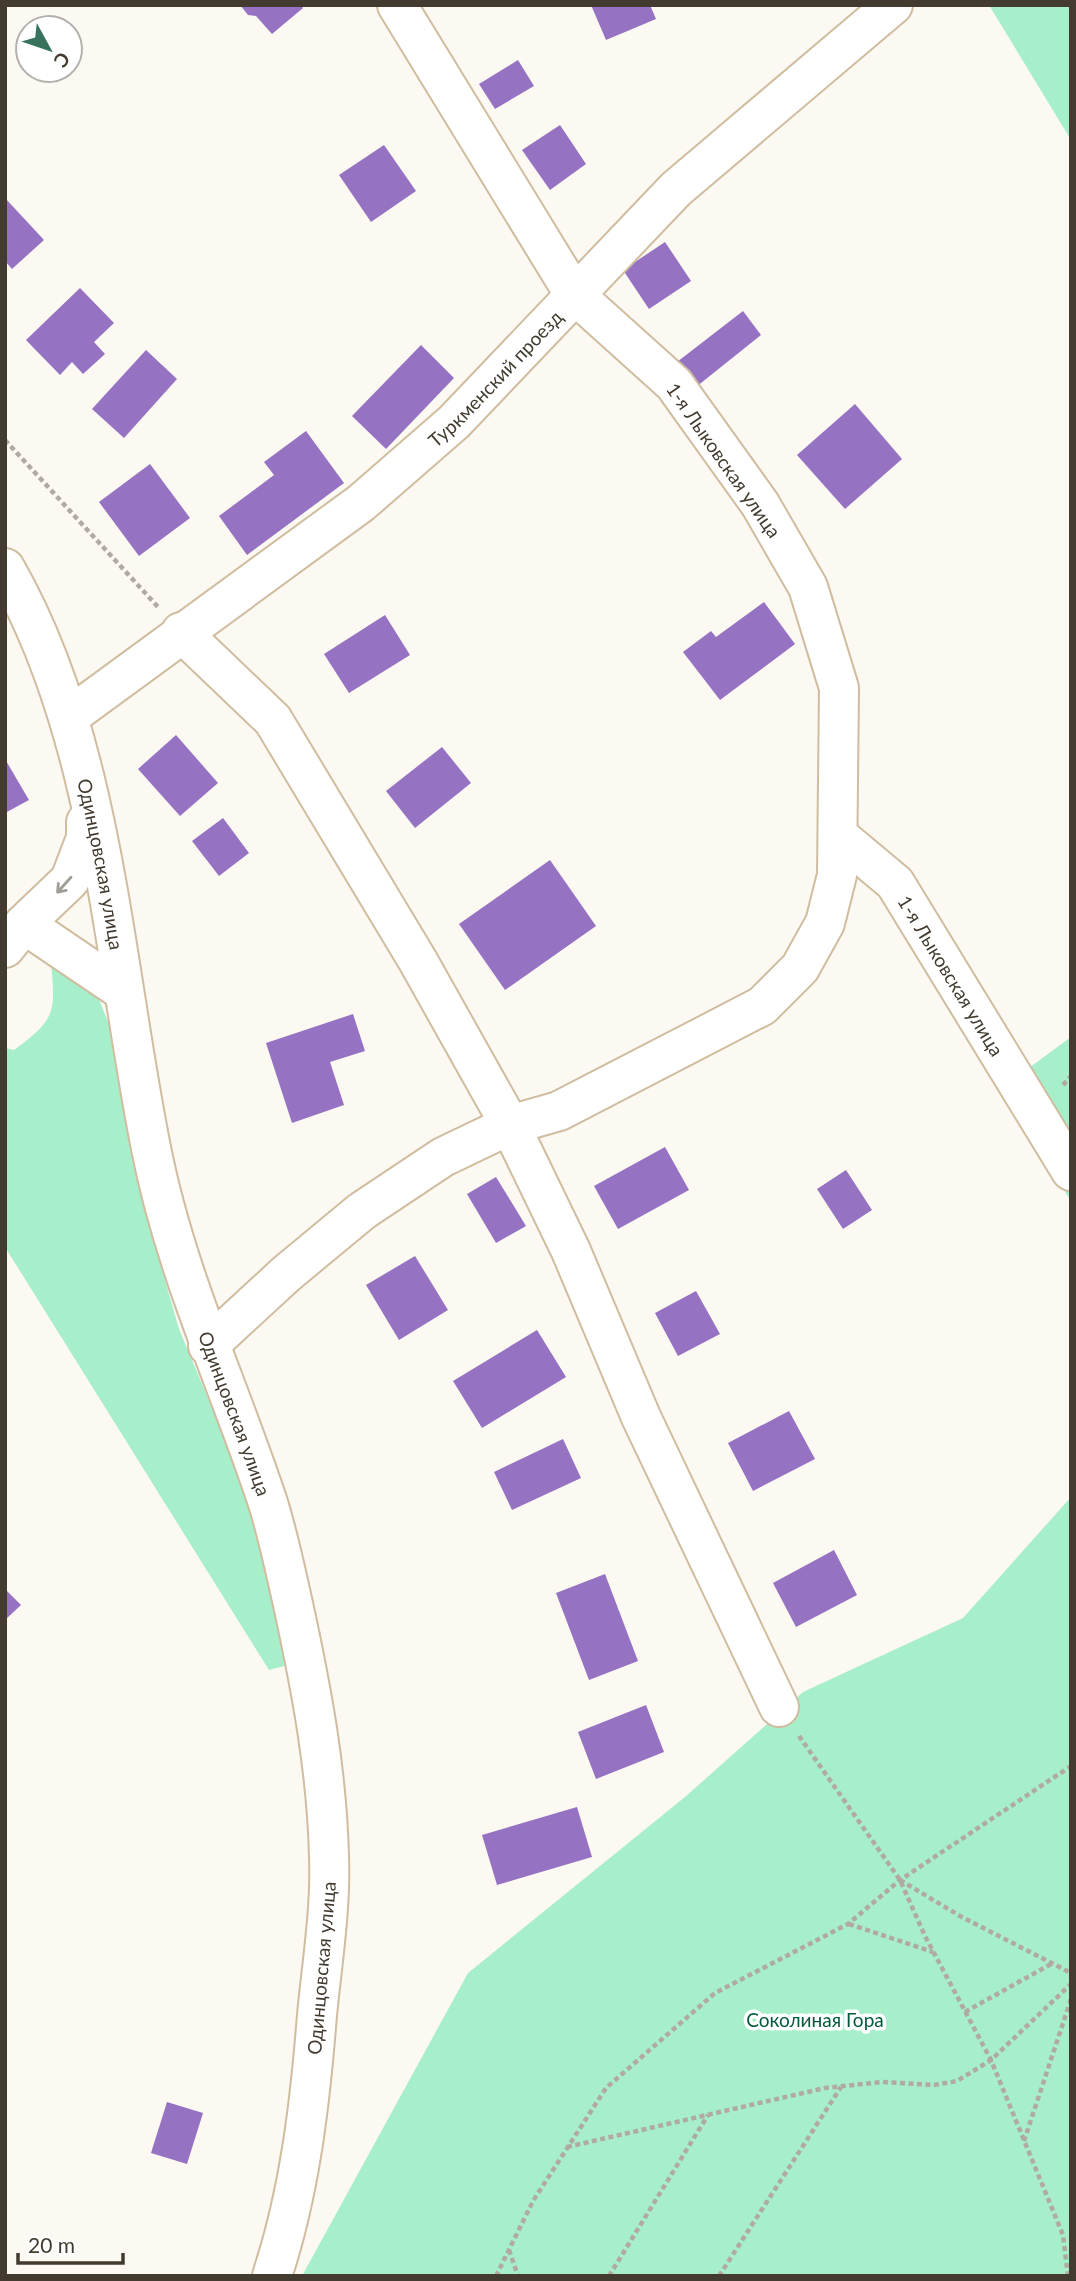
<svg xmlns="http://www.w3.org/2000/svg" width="1076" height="2281" font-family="Lato,sans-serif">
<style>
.green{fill:#a7eeca}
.building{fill:#9573c2}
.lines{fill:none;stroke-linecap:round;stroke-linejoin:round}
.minor-casing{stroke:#d0bd9f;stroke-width:42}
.path{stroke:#b0aaa1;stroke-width:4.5;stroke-dasharray:5 3.5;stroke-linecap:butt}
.minor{stroke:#fff;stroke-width:38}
.oneway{stroke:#a19d97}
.labels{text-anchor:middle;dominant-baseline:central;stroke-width:7;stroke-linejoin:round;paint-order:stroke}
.street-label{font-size:19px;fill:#433b2f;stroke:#fff}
.park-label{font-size:19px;fill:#015a3c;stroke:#fff}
</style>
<rect width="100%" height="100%" fill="#fcf8f2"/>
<!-- green -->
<g class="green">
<polygon points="989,5 1071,5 1071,140"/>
<path d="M51,964L92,982L117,1044L141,1196L179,1329L256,1513L292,1664L269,1670L5,1247V1048L14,1050C55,1020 56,1013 51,964Z"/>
<polygon points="1071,1037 1071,1201 999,1090"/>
<polygon points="1071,1497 1071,2276 302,2276 468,1973 685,1797 803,1692 963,1618"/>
</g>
<!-- building -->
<g class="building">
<polygon points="240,5 301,5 303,8 272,34 256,16 248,15"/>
<polygon points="591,5 650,5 656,19 606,40"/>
<polygon points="518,60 534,86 495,109 479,84"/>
<polygon points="560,125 586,164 550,190 522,150"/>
<polygon points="384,145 416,191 371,222 339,175"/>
<polygon points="5,198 44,240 12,269 5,261"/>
<polygon points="665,242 691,281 649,309 623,270"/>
<polygon points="80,288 114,323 94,342 105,354 83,374 72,362 60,375 26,340"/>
<polygon points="743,311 761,335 696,387 677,362"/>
<polygon points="421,345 454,378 386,449 352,416"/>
<polygon points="146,350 177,379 124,438 92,409"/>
<polygon points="855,404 902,459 845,509 797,455"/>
<polygon points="306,431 344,483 247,555 219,516 274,475 264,462"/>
<polygon points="150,464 190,518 139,556 99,502"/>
<polygon points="764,602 795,644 720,700 683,652 711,631 716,637"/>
<polygon points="385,615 410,655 349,693 324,654"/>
<polygon points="176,735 218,783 180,816 138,769"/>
<polygon points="442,747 471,783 415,828 386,791"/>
<polygon points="5,759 29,800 5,813"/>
<polygon points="223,818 249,853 219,876 192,841"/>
<polygon points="550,860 596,926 505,990 459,924"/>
<polygon points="353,1014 365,1051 330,1062 344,1105 292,1123 266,1043"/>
<polygon points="665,1147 689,1190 618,1229 594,1186"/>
<polygon points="846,1170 872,1210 843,1229 817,1189"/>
<polygon points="496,1177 526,1226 496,1243 467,1194"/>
<polygon points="415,1256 448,1310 399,1340 366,1285"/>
<polygon points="696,1291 720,1334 678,1356 655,1313"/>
<polygon points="537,1330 566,1377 482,1428 453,1381"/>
<polygon points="789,1411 815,1459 753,1491 728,1443"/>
<polygon points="563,1439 581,1478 512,1510 494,1472"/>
<polygon points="834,1550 857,1595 796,1627 773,1583"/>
<polygon points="605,1574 638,1661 589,1680 556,1593"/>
<polygon points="5,1589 21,1605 5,1620"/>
<polygon points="646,1705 664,1752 596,1779 578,1732"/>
<polygon points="577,1807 592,1857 497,1885 482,1835"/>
<polygon points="167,2102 203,2113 187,2164 151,2153"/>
</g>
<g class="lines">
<defs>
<g id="minor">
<path id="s1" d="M5,568C103,738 113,959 151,1148C175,1271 228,1383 267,1500C278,1534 285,1569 293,1604C311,1687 327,1770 329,1857C331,1909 322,1963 317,2015C310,2104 300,2191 272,2276"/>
<polyline points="181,632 273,720 418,961 510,1125 571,1251 641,1417 779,1707"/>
<path id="s2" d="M70,716L361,503L454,422L676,189L893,5"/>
<path id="s3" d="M840,837L895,883L1071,1171"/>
<polyline points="24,924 123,991"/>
<polyline points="5,948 24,924 70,880 86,838 86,822"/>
<polyline points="208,1346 286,1274 362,1211 443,1157 510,1125 559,1111 762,1006 800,968 825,923 837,875 839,688 808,587 760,504 674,384 574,294 397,5"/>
</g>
</defs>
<!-- minor casing -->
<use href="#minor" class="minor-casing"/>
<!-- path -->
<g class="path">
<polyline points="1070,5 1071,7"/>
<polyline points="5,440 158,607"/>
<polyline points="1063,1085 1071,1076"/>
<polyline points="799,1736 900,1880 925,1936 991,2060 1063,2235 1068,2276"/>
<polyline points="900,1880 960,1916 1071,1973"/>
<polyline points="849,1924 933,1952"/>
<polyline points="965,2012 1051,1964"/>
<polyline points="1024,2141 1071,1999"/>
<polyline points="567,2147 825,2088 882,2082 934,2085 957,2081 991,2060 1071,1984"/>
<polyline points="509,2250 518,2276"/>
<polyline points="496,2276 533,2201 606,2088 715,1993 848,1924 900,1880 1071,1766"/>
<polyline points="609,2276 708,2115"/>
<polyline points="719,2276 841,2087"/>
</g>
<!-- minor -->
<use href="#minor" class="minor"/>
</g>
<!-- one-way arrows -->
<defs><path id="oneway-shaft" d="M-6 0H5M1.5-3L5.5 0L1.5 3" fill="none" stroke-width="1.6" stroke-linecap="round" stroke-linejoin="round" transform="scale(1.75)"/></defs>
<use class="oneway" href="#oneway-shaft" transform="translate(64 885) rotate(132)"/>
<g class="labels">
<!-- street labels -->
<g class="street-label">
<text stroke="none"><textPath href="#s2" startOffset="544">Туркменский проезд</textPath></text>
<text transform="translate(724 460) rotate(55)">1-я Лыковская улица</text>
<text stroke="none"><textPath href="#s1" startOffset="313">Одинцовская улица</textPath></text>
<text stroke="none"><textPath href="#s3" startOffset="180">1-я Лыковская улица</textPath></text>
<text stroke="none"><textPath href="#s1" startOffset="880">Одинцовская улица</textPath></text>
<text transform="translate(321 1968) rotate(-85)">Одинцовская улица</text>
</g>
<!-- park labels -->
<g class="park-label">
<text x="815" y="2019">Соколиная Гора</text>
</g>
</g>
<!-- border -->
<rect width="1076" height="2281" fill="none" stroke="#433b2f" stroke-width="14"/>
<!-- north arrow -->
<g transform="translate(49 49) rotate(130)"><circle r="33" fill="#ffffff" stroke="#b4b1ac" stroke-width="2"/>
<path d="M0-5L12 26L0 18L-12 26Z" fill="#37725d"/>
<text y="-10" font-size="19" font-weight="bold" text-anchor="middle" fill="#433b2f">С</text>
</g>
<!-- scale -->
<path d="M18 2253v10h105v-10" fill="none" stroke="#433b2f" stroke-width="3.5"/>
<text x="28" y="2253" font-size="21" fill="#433b2f" stroke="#ffffff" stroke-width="5" paint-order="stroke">20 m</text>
</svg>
